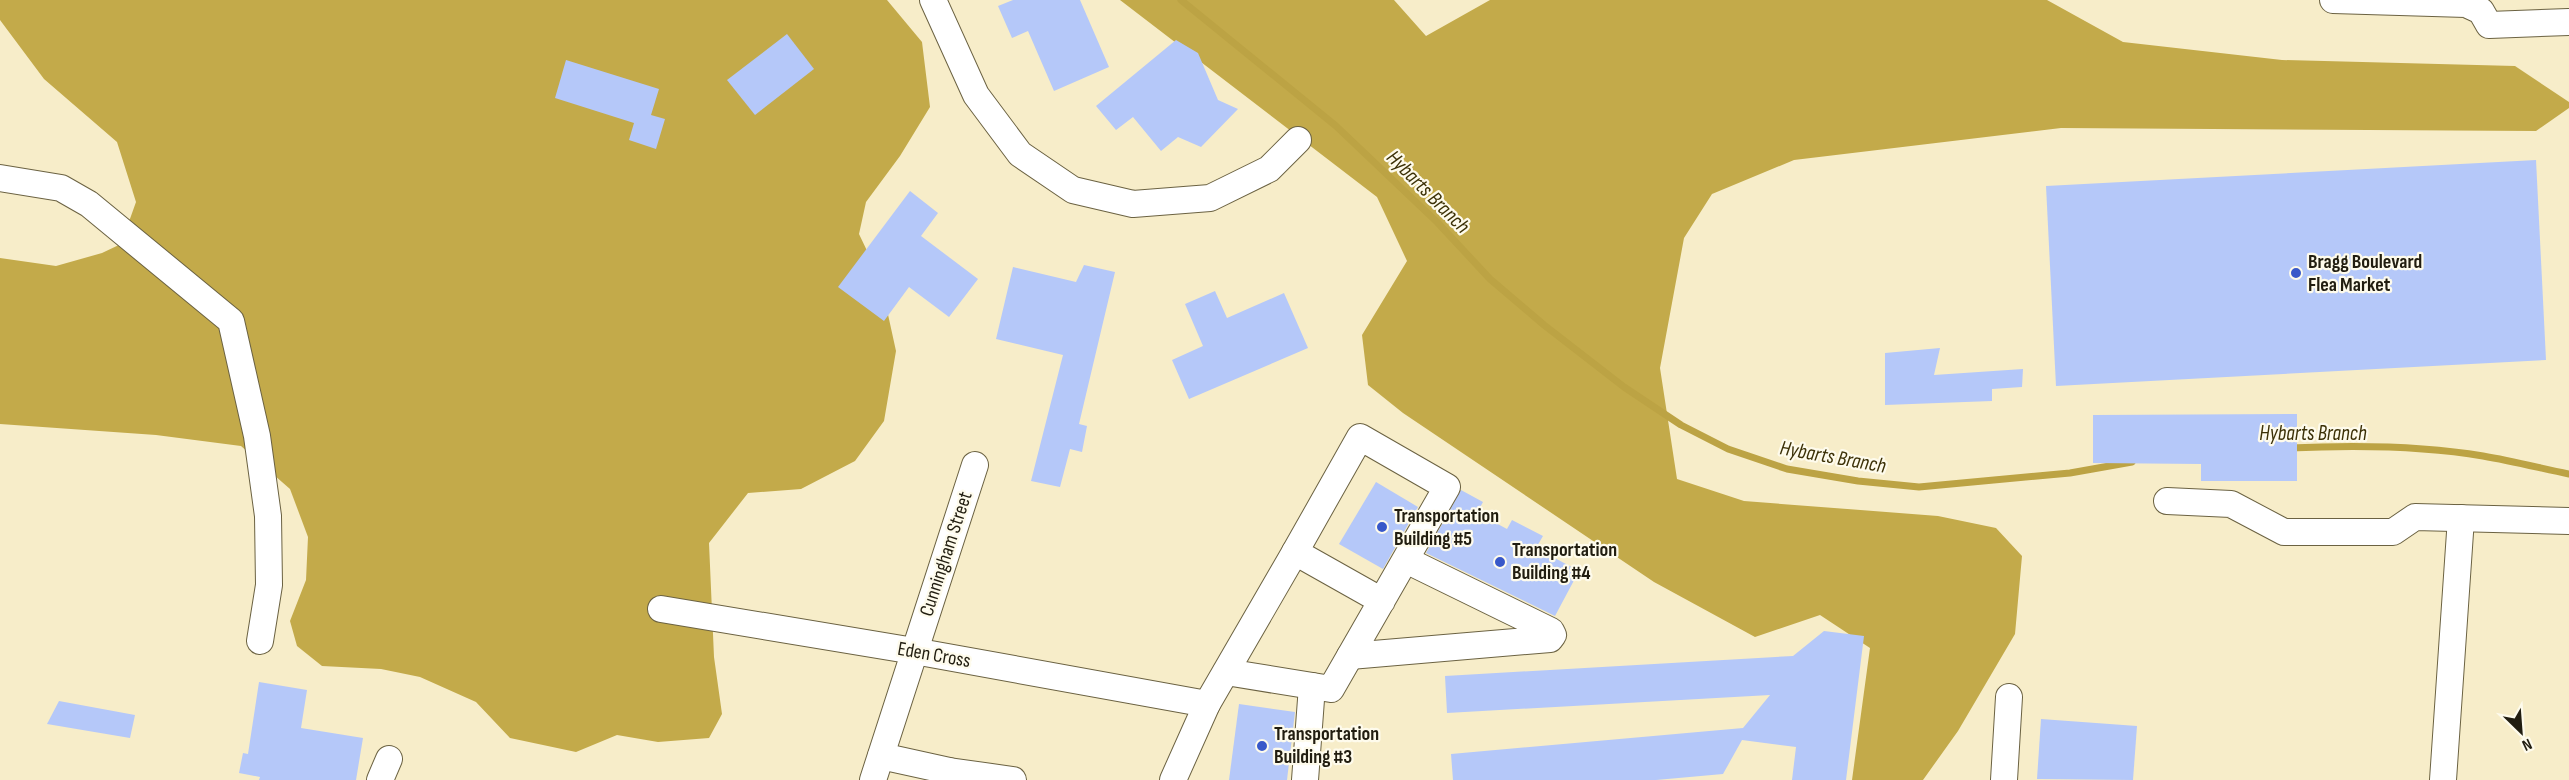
<svg xmlns="http://www.w3.org/2000/svg" width="2569" height="780" font-family="'Sofia Sans Condensed',sans-serif">
<style>
.forest{fill:#c3aa4a}
.lines{fill:none;stroke-linecap:round;stroke-linejoin:round}
.stream{stroke:#bca344;stroke-width:7}
.building{fill:#b5c8f9}
.minor-casing{stroke:#6b6242;stroke-width:28}
.minor{stroke:#fff;stroke-width:26}
.poi-dot{fill:#3858c9;stroke:#fefbec;stroke-width:2}
.labels{text-anchor:middle;dominant-baseline:central;stroke-width:4.5;stroke-linejoin:round;paint-order:stroke}
.poi-label{font-size:20px;font-weight:bold;fill:#211d10;stroke:#fefbec;text-anchor:start}
.street-label{font-size:20px;fill:#211d10;stroke:#fefbec}
.water-label{font-size:21px;font-style:italic;fill:#3c3107;stroke:#fefbec}
</style>
<rect width="100%" height="100%" fill="#f7edc9"/>
<!-- forest -->
<g class="forest">
<polygon points="0,0 887,0 922,42 930,107 900,156 866,202 859,234 880,278 896,351 884,421 855,461 801,489 748,493 709,543 714,657 722,714 709,738 658,742 617,735 576,752 510,738 476,702 420,677 381,669 322,666 297,646 290,621 306,580 308,537 290,489 241,446 156,435 0,424 0,258 56,266 102,253 121,244 136,202 117,142 44,79 0,20"/>
<polygon points="1120,0 1394,0 1426,36 1490,0 2047,0 2123,42 2282,60 2515,66 2569,102 2569,108 2536,131 2061,128 1794,160 1712,194 1684,238 1660,368 1677,479 1744,501 1938,516 1996,528 2022,556 2015,634 1958,731 1923,780 1852,780 1870,648 1820,615 1755,637 1654,582 1403,413 1368,385 1362,335 1407,261 1377,197"/>
</g>
<g class="lines">
<!-- stream -->
<g class="stream">
<polyline points="1181,0 1336,126 1437,222 1490,279 1544,325 1624,387 1681,425 1728,449 1787,469 1858,481 1919,487 2070,473 2132,462"/>
<path d="M2289,448C2353,445 2419,445 2483,456C2512,461 2540,468 2569,474"/>
</g>
</g>
<!-- building -->
<g class="building">
<polygon points="1013,0 1080,0 1109,67 1054,91 1028,31 1012,38 998,6"/>
<polygon points="787,34 814,69 755,115 727,80"/>
<polygon points="1176,40 1198,53 1218,100 1238,109 1201,147 1178,137 1161,151 1133,117 1116,130 1096,106"/>
<polygon points="566,60 659,89 651,115 665,119 656,149 629,140 634,123 555,98"/>
<polygon points="2536,160 2546,360 2056,386 2046,186"/>
<polygon points="910,191 938,213 921,236 978,279 949,317 909,287 884,321 838,287"/>
<polygon points="1084,265 1115,272 1079,424 1087,426 1082,452 1070,449 1060,487 1031,481 1063,355 996,339 1013,267 1076,282"/>
<polygon points="1215,291 1227,318 1284,293 1308,348 1189,399 1172,360 1203,346 1185,304"/>
<polygon points="1940,348 1934,375 2023,369 2022,387 1992,389 1992,401 1885,405 1885,353"/>
<polygon points="2297,414 2297,481 2201,481 2201,464 2093,463 2093,415"/>
<polygon points="1376,482 1418,507 1383,569 1339,544"/>
<polygon points="1461,490 1483,502 1477,513 1507,529 1512,520 1543,536 1536,548 1579,571 1555,616 1426,553"/>
<polygon points="1824,631 1864,636 1846,780 1792,780 1796,747 1742,740 1723,774 1656,780 1453,780 1451,754 1743,728 1770,695 1447,713 1445,676 1793,656"/>
<polygon points="259,682 307,690 301,728 363,738 356,780 259,780 260,777 239,773 243,753 248,754"/>
<polygon points="59,701 135,715 130,738 47,724"/>
<polygon points="1239,704 1295,712 1287,780 1229,780"/>
<polygon points="2041,719 2137,726 2133,780 2037,779"/>
</g>
<g class="lines">
<defs>
<g id="minor">
<polyline points="933,0 976,95 1020,154 1073,190 1133,204 1210,198 1269,169 1298,140"/>
<polyline points="2333,0 2466,4 2481,11 2489,25 2569,22"/>
<polyline points="0,178 61,188 89,204 231,321 257,436 268,516 269,585 260,641"/>
<polyline points="2167,501 2231,504 2284,532 2393,532 2415,517 2569,521"/>
<polyline points="661,609 914,651 1207,704"/>
<polyline points="1350,656 1550,639 1553,635 1551,631 1406,560"/>
<polyline points="1226,672 1331,689 1447,487 1360,437 1295,552 1382,601"/>
<polyline points="881,756 949,771 947,780"/>
<polyline points="949,771 1013,780"/>
<polyline points="380,780 389,759"/>
<polyline points="873,780 975,465"/>
<polyline points="1173,780 1207,704 1295,552"/>
<polyline points="1305,780 1312,686"/>
<polyline points="2004,780 2009,697"/>
<polyline points="2443,780 2461,518"/>
</g>
</defs>
<!-- minor casing -->
<use href="#minor" class="minor-casing"/>
<!-- minor -->
<use href="#minor" class="minor"/>
</g>
<!-- markers -->
<g class="poi-dot">
<circle cx="2296" cy="273" r="6"/>
<circle cx="1382" cy="527" r="6"/>
<circle cx="1500" cy="562" r="6"/>
<circle cx="1262" cy="746" r="6"/>
</g>
<g class="labels">
<!-- poi labels -->
<g class="poi-label">
<text x="2308" y="262">Bragg Boulevard<tspan x="2308" dy="23">Flea Market</tspan></text>
<text x="1394" y="516">Transportation<tspan x="1394" dy="23">Building #5</tspan></text>
<text x="1512" y="550">Transportation<tspan x="1512" dy="23">Building #4</tspan></text>
<text x="1274" y="734">Transportation<tspan x="1274" dy="23">Building #3</tspan></text>
</g>
<!-- street labels -->
<g class="street-label">
<text transform="translate(946 554) rotate(-72)">Cunningham Street</text>
<text transform="translate(934 655) rotate(10)">Eden Cross</text>
</g>
<!-- water labels -->
<g class="water-label">
<text transform="translate(1428 192) rotate(45)">Hybarts Branch</text>
<text x="2313" y="433">Hybarts Branch</text>
<text transform="translate(1833 457) rotate(10)">Hybarts Branch</text>
</g>
</g>
<!-- north arrow -->
<g transform="translate(2521 732) rotate(155)" stroke="#fefbec" stroke-width="4.5" paint-order="stroke">
<path d="M0-4.5L10 22L0 15L-10 22Z" fill="#211d10"/>
<text y="-9" font-size="16" font-weight="bold" text-anchor="middle" fill="#211d10">N</text>
</g>
</svg>
